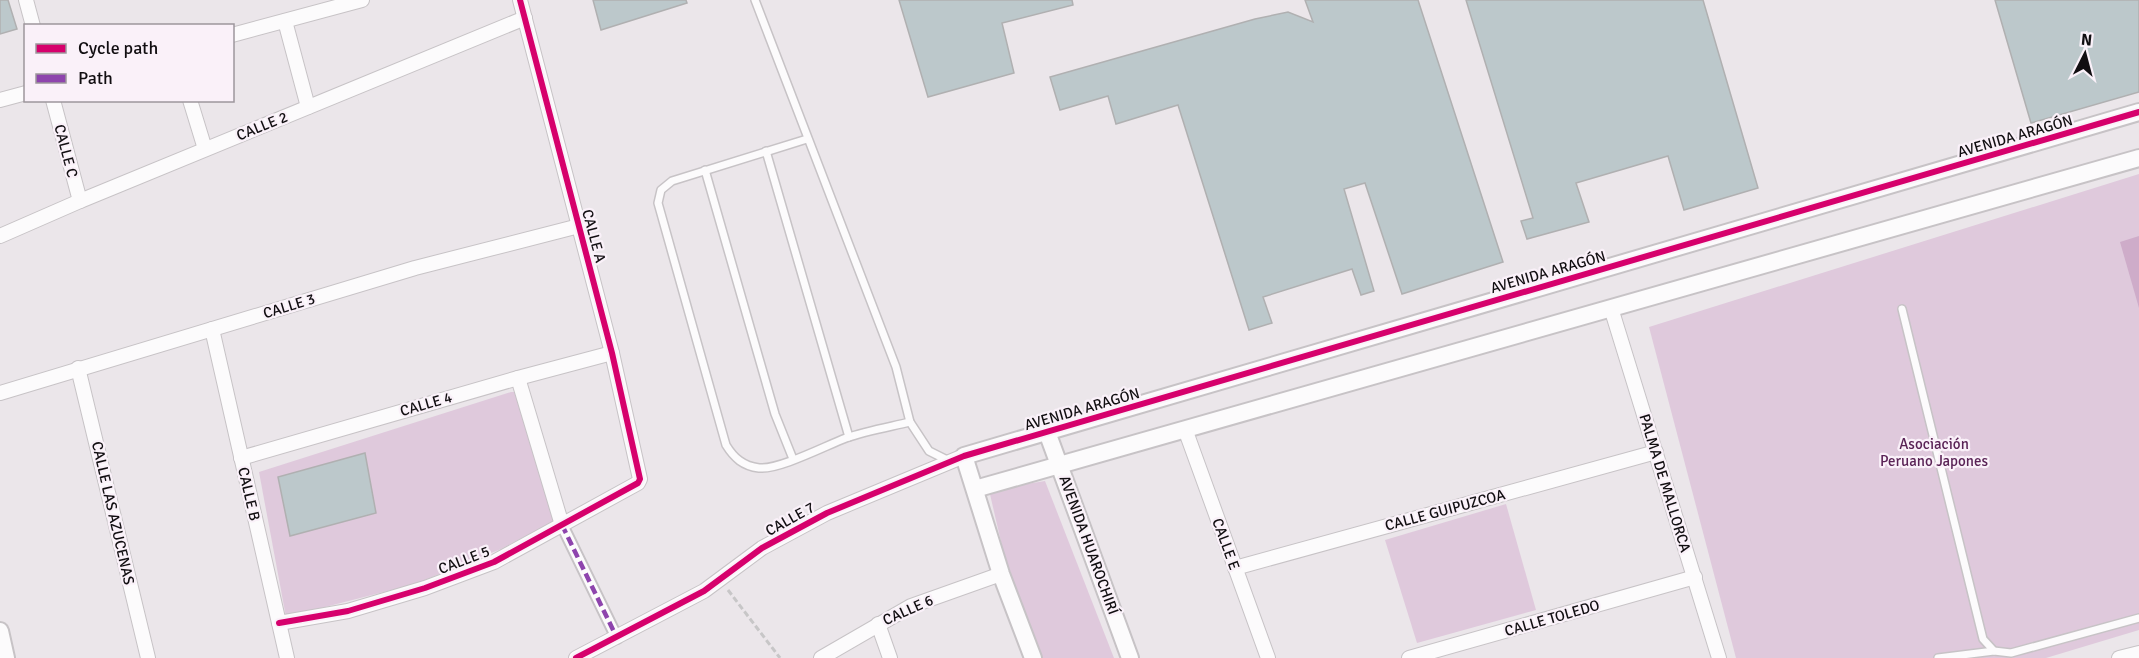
<svg xmlns="http://www.w3.org/2000/svg" width="2139" height="658" font-family="Signika,sans-serif">
<style>
.green{fill:#dfc9dc}
.water{fill:#ceacc9}
.building{fill:#bcc8cb;stroke:#b0b0b1;stroke-width:1.5}
.lines{fill:none;stroke-linecap:round;stroke-linejoin:round}
.service-casing{stroke:#c7c3c6;stroke-width:10}
.pedestrian-casing{stroke:#c7c3c6;stroke-width:14}
.minor-casing{stroke:#c7c3c6;stroke-width:16}
.tertiary-casing{stroke:#c7c3c6;stroke-width:20}
.path{stroke:#c7c6c7;stroke-width:3;stroke-dasharray:6 3;stroke-linecap:butt}
.service{stroke:#fcfbfc;stroke-width:7}
.pedestrian{stroke:#fcfbfc;stroke-width:10}
.minor{stroke:#fcfbfc;stroke-width:14}
.tertiary{stroke:#fcfbfc;stroke-width:16}
.quiet{stroke:#8e44ad;stroke-width:4.5;stroke-dasharray:9 4.5;stroke-linecap:butt}
.cycleway-casing{stroke:#faf1f9;stroke-width:10}
.cycleway{stroke:#d6006c;stroke-width:6}
.labels{text-anchor:middle;dominant-baseline:central;stroke-width:4.5;stroke-linejoin:round;paint-order:stroke}
.street-label{font-size:15px;fill:#110e11;stroke:#faf1f9}
.park-label{font-size:15px;fill:#5a2356;stroke:#faf1f9}
</style>
<rect width="100%" height="100%" fill="#ebe6ea"/>
<!-- green -->
<g class="green">
<polygon points="2139,174 2139,630 2046,658 1736,658 1649,327"/>
<polygon points="511,392 517,392 555,521 501,549 415,584 286,617 259,472"/>
<polygon points="1045,481 1114,658 1042,658 1009,576 989,490"/>
<polygon points="1506,504 1536,610 1417,643 1385,540"/>
</g>
<!-- water -->
<polygon class="water" points="2139,236 2139,308 2120,242"/>
<!-- building -->
<g class="building">
<polygon points="0,0 8,0 17,29 0,34"/>
<polygon points="593,0 686,0 687,3 601,30"/>
<polygon points="899,0 1072,0 1073,5 1002,23 1014,73 928,97"/>
<polygon points="1305,0 1418,0 1503,262 1402,294 1365,183 1344,189 1374,291 1361,295 1352,269 1263,297 1272,323 1249,330 1178,105 1116,124 1108,96 1060,110 1050,77 1255,19 1288,12 1313,22"/>
<polygon points="1466,0 1703,0 1758,188 1684,210 1668,156 1576,183 1589,222 1527,239 1521,221 1533,218"/>
<polygon points="1995,0 2139,0 2139,92 2031,123"/>
<polygon points="365,453 376,513 290,536 278,477"/>
</g>
<g class="lines">
<defs>
<g id="service">
<polyline points="755,0 896,367 910,422 929,451 949,461"/>
<path d="M807,139L672,181L661,190L658,203L726,445C734,458 743,466 759,468C779,470 825,446 846,438C866,431 889,427 910,422"/>
<polyline points="766,151 849,437"/>
<polyline points="705,170 775,414 793,459"/>
<polyline points="1902,309 1983,639 1994,651 2011,653 2139,618"/>
<polyline points="1938,658 1994,651"/>
</g>
<polyline id="pedestrian" points="562,525 617,638"/>
<g id="minor">
<polyline points="26,0 33,26"/>
<polyline points="285,21 308,107"/>
<polyline points="232,35 362,0"/>
<polyline points="0,100 26,93"/>
<polyline points="53,100 80,201"/>
<polyline points="190,100 205,149"/>
<polyline points="0,236 80,201 525,18"/>
<polyline points="1611,308 1719,658"/>
<polyline points="212,329 287,658"/>
<polyline points="78,368 148,658"/>
<polyline points="518,378 562,525"/>
<polyline points="0,393 415,268 579,226"/>
<polyline points="1185,429 1268,658"/>
<polyline points="241,458 518,378 612,353"/>
<polyline points="1235,568 1656,452"/>
<polyline points="279,623 348,611 425,588 494,562 638,483 640,479 612,353 520,0"/>
<polyline points="878,624 890,658"/>
<polyline points="576,658 704,591 762,548 827,513 964,456"/>
<polyline points="821,658 911,606 1001,574"/>
<polyline points="1409,658 1695,577"/>
<polyline points="2119,658 2139,653"/>
</g>
<g id="tertiary">
<polyline points="1047,432 1130,658"/>
<polyline points="975,489 2139,158"/>
<polyline points="0,631 6,658"/>
<polyline points="1033,658 1001,574 964,456 2139,112"/>
</g>
</defs>
<!-- service casing -->
<use href="#service" class="service-casing"/>
<!-- pedestrian casing -->
<use href="#pedestrian" class="pedestrian-casing"/>
<!-- minor casing -->
<use href="#minor" class="minor-casing"/>
<!-- tertiary casing -->
<use href="#tertiary" class="tertiary-casing"/>
<!-- path -->
<polyline class="path" points="728,590 780,658"/>
<!-- service -->
<use href="#service" class="service"/>
<!-- pedestrian -->
<use href="#pedestrian" class="pedestrian"/>
<!-- minor -->
<use href="#minor" class="minor"/>
<!-- tertiary -->
<use href="#tertiary" class="tertiary"/>
<!-- quiet -->
<polyline class="quiet" points="562,525 617,638"/>
<defs>
<g id="cycleway">
<polyline points="279,623 348,611 425,588 494,562 638,483 640,479 612,353 520,0"/>
<polyline points="576,658 704,591 762,548 827,513 964,456 2139,112"/>
</g>
</defs>
<!-- cycleway casing -->
<use href="#cycleway" class="cycleway-casing"/>
<!-- cycleway -->
<use href="#cycleway" class="cycleway"/>
</g>
<g class="labels">
<!-- street labels -->
<g class="street-label">
<text transform="translate(262 126) rotate(-22)">CALLE 2</text>
<text transform="translate(2015 136) rotate(-16)">AVENIDA ARAGÓN</text>
<text transform="translate(66 151) rotate(75)">CALLE C</text>
<text transform="translate(594 236) rotate(75)">CALLE A</text>
<text transform="translate(1548 272) rotate(-16)">AVENIDA ARAGÓN</text>
<text transform="translate(289 306) rotate(-17)">CALLE 3</text>
<text transform="translate(426 404) rotate(-16)">CALLE 4</text>
<text transform="translate(1082 409) rotate(-16)">AVENIDA ARAGÓN</text>
<text transform="translate(1665 483) rotate(73)">PALMA DE MALLORCA</text>
<text transform="translate(249 494) rotate(77)">CALLE B</text>
<text transform="translate(1445 510) rotate(-15)">CALLE GUIPUZCOA</text>
<text transform="translate(113 513) rotate(77)">CALLE LAS AZUCENAS</text>
<text transform="translate(790 519) rotate(-29)">CALLE 7</text>
<text transform="translate(1226 544) rotate(70)">CALLE E</text>
<text transform="translate(1089 545) rotate(70)">AVENIDA HUAROCHIRÍ</text>
<text transform="translate(464 560) rotate(-21)">CALLE 5</text>
<text transform="translate(908 610) rotate(-24)">CALLE 6</text>
<text transform="translate(1552 618) rotate(-16)">CALLE TOLEDO</text>
</g>
<!-- park labels -->
<g class="park-label">
<text x="1934" y="444">Asociación<tspan x="1934" dy="17">Peruano Japones</tspan></text>
</g>
</g>
<!-- legend -->
<rect x="24" y="24" width="210" height="78" fill="#faf1f9" stroke="#9d969c" stroke-width="1.5"/>
<rect x="36" y="44" width="30" height="9" fill="#d6006c" stroke="#9d969c" stroke-width="1.5"/>
<text x="78" y="54" font-size="18" fill="#110e11">Cycle path</text>
<rect x="36" y="74" width="30" height="9" fill="#8e44ad" stroke="#9d969c" stroke-width="1.5"/>
<text x="78" y="84" font-size="18" fill="#110e11">Path</text>
<!-- north arrow -->
<g transform="translate(2085 54) rotate(6)" stroke="#faf1f9" stroke-width="4.5" paint-order="stroke">
<path d="M0-4.5L10 22L0 15L-10 22Z" fill="#110e11"/>
<text y="-9" font-size="16" font-weight="bold" text-anchor="middle" fill="#110e11">N</text>
</g>
</svg>
